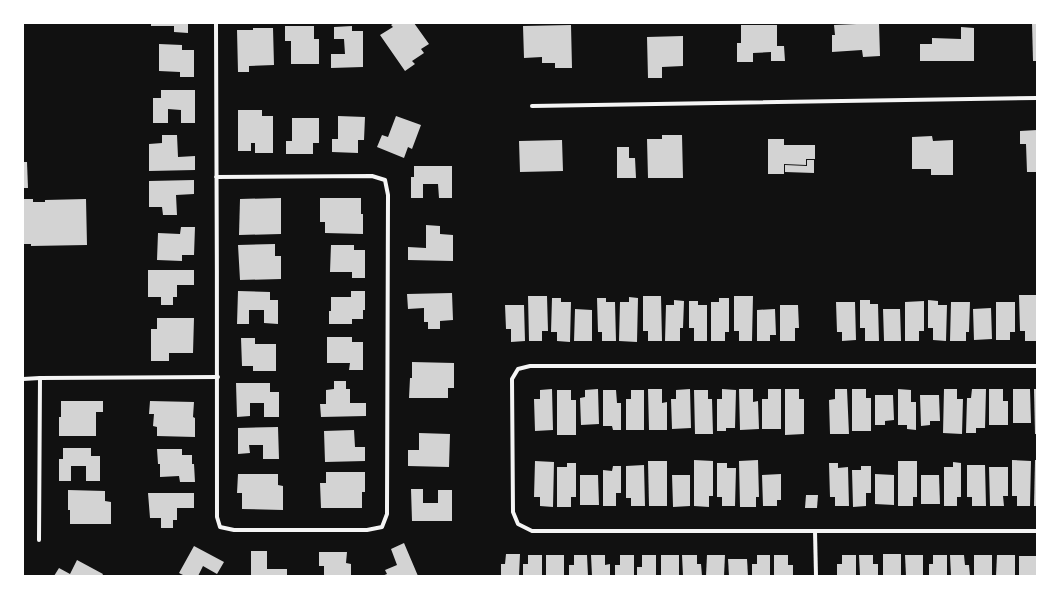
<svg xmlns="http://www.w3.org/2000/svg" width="1060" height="599" font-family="Signika,sans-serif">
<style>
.building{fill:#d3d3d3}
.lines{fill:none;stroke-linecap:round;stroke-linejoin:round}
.minor{stroke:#f5f5f5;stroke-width:4}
</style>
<rect width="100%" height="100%" fill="#111"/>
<!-- building -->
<g class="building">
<polygon points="151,23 188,23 188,33 174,32 174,26 151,26"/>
<polygon points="394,23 414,23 429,44 421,49 424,53 412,61 415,64 405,71 380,35 393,27 391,25"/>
<polygon points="879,23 880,56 863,57 862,50 832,52 832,35 835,35 834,25"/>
<polygon points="1032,23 1037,23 1037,61 1033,61"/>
<polygon points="571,25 572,68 555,68 555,63 542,63 542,57 524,58 523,26"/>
<polygon points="741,25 777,25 777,46 784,46 785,61 771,61 771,52 753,53 753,62 737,62 737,43 741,43"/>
<polygon points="285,26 314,26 314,39 319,39 319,64 291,64 291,41 285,41"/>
<polygon points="352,26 352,31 363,31 363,67 331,68 331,54 345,54 344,39 334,39 334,27"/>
<polygon points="961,27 974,28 974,61 920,61 920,44 932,44 932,38 961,39"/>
<polygon points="253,28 273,28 274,65 249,66 249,72 238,72 237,30 253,30"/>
<polygon points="683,36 683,66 662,67 662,78 648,78 647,37"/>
<polygon points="159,44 182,45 182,50 194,50 194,77 180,77 180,72 159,71"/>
<polygon points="161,90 195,90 195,123 181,123 181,110 168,109 168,123 153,123 153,98 161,98"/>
<polygon points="238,110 262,110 262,116 273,116 273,153 255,153 255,143 251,143 251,151 238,151"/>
<polygon points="338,116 365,117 364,140 358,140 358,153 332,152 332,139 338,139"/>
<polygon points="396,116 421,125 412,149 408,147 404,158 377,147 382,135 388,137"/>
<polygon points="292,118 319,118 319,143 313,143 313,154 286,154 286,141 292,141"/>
<polygon points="1037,130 1037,172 1027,172 1026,144 1020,144 1020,131"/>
<polygon points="162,135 177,135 178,157 195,156 195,170 149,171 149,144 162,143"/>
<polygon points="662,135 682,135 683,178 648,178 647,139 662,139"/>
<polygon points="932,136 933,141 953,140 953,175 931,175 931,169 912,169 912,137"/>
<polygon points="768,139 784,139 784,145 815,145 815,159 806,159 806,165 784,164 784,174 768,174"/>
<polygon points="562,140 563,171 520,172 519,141"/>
<polygon points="617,147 629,147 629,158 635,158 636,178 617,178"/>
<polygon points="807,160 814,160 814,173 785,172 785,165 807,166"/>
<polygon points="23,162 27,162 28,188 23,188"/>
<polygon points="414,166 452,166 452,198 439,198 438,184 423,184 423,198 411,198 411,177 414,177"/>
<polygon points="194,180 194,194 176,195 177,215 163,215 162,207 149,207 149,181"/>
<polygon points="281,198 281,234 239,235 240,199"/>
<polygon points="320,198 361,198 361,214 363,214 363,234 325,233 325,222 320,222"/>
<polygon points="23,199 33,199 33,202 45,202 45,200 86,199 87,245 31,246 31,244 23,244"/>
<polygon points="426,225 440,226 440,234 453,235 453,261 408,260 408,247 426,248"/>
<polygon points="181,227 195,227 194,255 182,255 182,261 157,260 158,233 180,234"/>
<polygon points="275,244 275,256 281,256 281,279 240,280 238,245"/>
<polygon points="331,245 354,245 354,250 365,250 365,278 352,278 352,272 330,272"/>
<polygon points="148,270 194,270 194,285 177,285 177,297 173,297 173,305 161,305 161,297 148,297"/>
<polygon points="238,291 270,292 270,300 278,300 278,324 264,323 264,310 249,310 249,324 237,324"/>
<polygon points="351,291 365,291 365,310 363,310 363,319 352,319 352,324 329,324 329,311 331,311 331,297 351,297"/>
<polygon points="452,293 453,320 440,321 440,329 428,329 428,322 424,322 424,308 408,309 407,294"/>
<polygon points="1019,295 1037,295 1037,341 1025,341 1025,331 1020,331"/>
<polygon points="528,296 547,296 548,331 542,331 542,341 529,341"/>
<polygon points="643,296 661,296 662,341 648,341 648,331 643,331"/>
<polygon points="734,296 753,296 752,341 739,341 739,331 734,331"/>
<polygon points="629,297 638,298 637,342 619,341 620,302 629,302"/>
<polygon points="552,298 561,298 561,302 571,302 570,342 557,341 557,332 551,332"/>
<polygon points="597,298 606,298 606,302 615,302 616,341 602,341 602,332 598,332"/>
<polygon points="719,298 729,298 729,332 725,332 725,341 711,341 711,302 719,302"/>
<polygon points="674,300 684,301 683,328 680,328 680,341 665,341 666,305 674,305"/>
<polygon points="860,300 870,300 870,304 878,304 879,341 865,341 865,328 860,328"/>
<polygon points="928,300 938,301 938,305 947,305 946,341 933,340 933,328 928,328"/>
<polygon points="689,301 698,301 698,305 707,305 707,341 694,341 694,328 689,328"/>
<polygon points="924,301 924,331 919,331 919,341 905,341 905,302"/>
<polygon points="836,302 855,302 856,340 842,341 842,332 837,332"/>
<polygon points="951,302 970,302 969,332 966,332 966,341 950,341"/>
<polygon points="996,302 1015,302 1015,332 1010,332 1010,340 996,340"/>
<polygon points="505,305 524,305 525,341 511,342 511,329 506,329"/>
<polygon points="780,305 798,305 799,328 795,328 795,341 780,341"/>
<polygon points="991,308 992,339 974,340 973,309"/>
<polygon points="575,309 592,310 592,341 574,341"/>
<polygon points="775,309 776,335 770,335 770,341 757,341 757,310"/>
<polygon points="883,309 900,309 901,341 884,341"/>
<polygon points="157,318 194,318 193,353 169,353 169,361 151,361 151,329 157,329"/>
<polygon points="327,337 352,337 352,342 363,342 363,370 349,370 350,363 327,363"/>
<polygon points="241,338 255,338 255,344 276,344 276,371 253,371 253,366 242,366"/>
<polygon points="412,362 454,363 454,388 448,388 448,398 409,398 410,378 412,378"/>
<polygon points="334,381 346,381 346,389 350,389 350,403 366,403 366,416 321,417 320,404 326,404 326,390 334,389"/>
<polygon points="236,383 270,383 270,392 279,392 279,417 264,417 264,403 250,403 250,416 237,417"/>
<polygon points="552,389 553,430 535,431 534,399 540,399 540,390"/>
<polygon points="598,389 599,424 581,425 580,398 585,397 585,390"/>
<polygon points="648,389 662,389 662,403 667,402 667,430 649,430"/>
<polygon points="690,389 691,428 672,429 671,399 676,399 676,390"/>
<polygon points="722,389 736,390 735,428 726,428 726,431 717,431 717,399 722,399"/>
<polygon points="739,389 753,389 753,402 758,401 759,429 740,430"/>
<polygon points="768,389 781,389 781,429 762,429 762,399 768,399"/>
<polygon points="785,389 799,389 799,399 804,399 804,434 785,435"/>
<polygon points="835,389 847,389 849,434 830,434 829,400 835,399"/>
<polygon points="852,389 866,389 866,398 871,398 871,431 852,431"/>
<polygon points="898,389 911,390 911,402 916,402 916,430 907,429 907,425 898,425"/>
<polygon points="944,389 957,389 957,399 963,399 962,434 943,433"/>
<polygon points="972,389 986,389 985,428 976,428 976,433 966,433 967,398 971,398"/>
<polygon points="989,389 1003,389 1003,401 1008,401 1008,425 989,425"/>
<polygon points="1013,389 1030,389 1031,423 1013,423"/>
<polygon points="1034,389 1037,389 1037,434 1035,434"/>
<polygon points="557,390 571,390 571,400 576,400 576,435 557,435"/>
<polygon points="603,390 616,390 617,403 621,403 621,430 613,430 612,426 603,426"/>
<polygon points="631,390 644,390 644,430 626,430 626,399 631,399"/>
<polygon points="694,390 708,390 708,399 712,399 713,434 695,434"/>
<polygon points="875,395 893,395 894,420 885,421 885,425 875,425"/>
<polygon points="920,395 939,395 940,421 930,421 930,425 921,426"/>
<polygon points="61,401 103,401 103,412 96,412 96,436 59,436 59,417 61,417"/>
<polygon points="150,401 194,402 193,417 195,418 195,437 157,436 157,427 153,426 154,414 149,414"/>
<polygon points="278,427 279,459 263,459 263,445 249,445 250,453 238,454 238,428"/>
<polygon points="354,430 355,447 365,447 365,461 325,462 324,431"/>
<polygon points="419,433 450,434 449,467 408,466 408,450 419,450"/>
<polygon points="63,448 91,448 91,456 100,456 100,481 86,481 86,466 71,466 71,481 59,481 59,459 63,459"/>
<polygon points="157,449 182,449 182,455 192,455 192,464 194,464 195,482 180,482 179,476 160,477 160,464 158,464"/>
<polygon points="694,460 713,461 713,496 709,496 709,507 694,506"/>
<polygon points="758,460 759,497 756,497 756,507 740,507 739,461"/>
<polygon points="1012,460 1031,461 1030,506 1017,506 1017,496 1012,496"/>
<polygon points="1035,460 1037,460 1037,506 1034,506"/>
<polygon points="535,461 554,462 553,507 540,506 540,497 534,497"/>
<polygon points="648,461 667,461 667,506 649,506"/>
<polygon points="898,461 917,461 917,497 913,497 913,506 898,506"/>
<polygon points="953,462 961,463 961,497 957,497 957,506 944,506 944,467 953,467"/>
<polygon points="567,463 576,463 576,497 571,497 571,507 557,507 557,467 567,467"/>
<polygon points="717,463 727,463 727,468 736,468 735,506 722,506 722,497 717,497"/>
<polygon points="829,463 838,463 838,468 848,467 849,506 835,506 835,497 830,497"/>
<polygon points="644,465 645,506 631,506 631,498 626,498 626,466"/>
<polygon points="967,465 985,465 986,506 972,506 972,497 967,497"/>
<polygon points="613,466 621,466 621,493 616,493 616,506 603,506 603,470 612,471"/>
<polygon points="861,466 871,466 871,493 866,493 866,506 853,507 852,470 861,470"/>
<polygon points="989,467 1008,467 1008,496 1003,496 1004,506 990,506"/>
<polygon points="326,472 365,472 365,492 362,492 362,508 321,508 320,483 326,483"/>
<polygon points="238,474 278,474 278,485 283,486 283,510 242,509 242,493 237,493"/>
<polygon points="781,474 781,500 777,500 777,506 763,506 762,475"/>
<polygon points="875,474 894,475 894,505 875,504"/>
<polygon points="580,475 598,475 599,505 580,505"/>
<polygon points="672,475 690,475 690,506 673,507"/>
<polygon points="921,475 939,475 940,504 921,504"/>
<polygon points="411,489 423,489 423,503 438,503 438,490 452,490 452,521 412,521"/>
<polygon points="68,490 105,491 105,501 111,502 111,524 70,524 70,510 68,510"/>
<polygon points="148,493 194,493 194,508 177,508 177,520 173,520 173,528 161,528 161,518 150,518"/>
<polygon points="806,495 818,495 817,508 805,508"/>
<polygon points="404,543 418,576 382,576 387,574 385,570 397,565 391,549"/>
<polygon points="194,546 224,562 217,574 203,566 198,576 185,576 179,573"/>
<polygon points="251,551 267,551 267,569 287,569 287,576 251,576"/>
<polygon points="319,552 347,552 346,563 351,564 351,576 324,576 324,566 319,566"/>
<polygon points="506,554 520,554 519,576 501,576 501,564 505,564"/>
<rect x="883" y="554" width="18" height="22"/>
<polygon points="528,555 542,555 542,576 523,576 523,564 528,564"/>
<rect x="546" y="555" width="18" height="21"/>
<polygon points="574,555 587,555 588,576 569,576 569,565 574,565"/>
<polygon points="591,555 605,555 605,565 610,564 610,576 592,576"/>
<polygon points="620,555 634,555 634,576 615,576 615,565 620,565"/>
<polygon points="642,555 656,555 656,576 637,576 637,567 642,567"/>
<rect x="661" y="555" width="18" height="21"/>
<polygon points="682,555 697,555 697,564 701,564 702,576 683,576"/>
<polygon points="707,555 725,555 724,576 706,576"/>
<polygon points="757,555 770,555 770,576 752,576 752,564 757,564"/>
<polygon points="774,555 788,555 788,565 793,565 793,576 774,576"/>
<polygon points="842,555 856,555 856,576 837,576 837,564 842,564"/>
<polygon points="859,555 873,555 873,564 878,564 878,576 860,576"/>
<polygon points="905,555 923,555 923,576 906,576"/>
<polygon points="933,555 947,555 947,576 929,576 929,564 933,564"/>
<polygon points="950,555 964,555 965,565 969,565 970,576 951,576"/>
<rect x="974" y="555" width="18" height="21"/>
<polygon points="997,555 1015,555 1015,576 996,576"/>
<rect x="1019" y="556" width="18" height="20"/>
<polygon points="728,559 747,559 748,576 729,576"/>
<polygon points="77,560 103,574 102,576 54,576 59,568 70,574"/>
</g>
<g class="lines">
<!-- minor -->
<g class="minor">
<path d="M216,23C216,188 218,352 217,517L220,527L234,530H367L382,527L387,514L388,195L385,180L372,176L216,177"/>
<polyline points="532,106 1037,98"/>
<polyline points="1037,366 530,366 518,369 512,379 513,512 518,524 532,531 1037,531"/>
<polyline points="23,379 40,378 218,377"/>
<polyline points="815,531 816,576"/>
<polyline points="39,540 40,378"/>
</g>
</g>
<!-- border -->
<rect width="1060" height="599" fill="none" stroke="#ffffff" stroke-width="48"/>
</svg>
